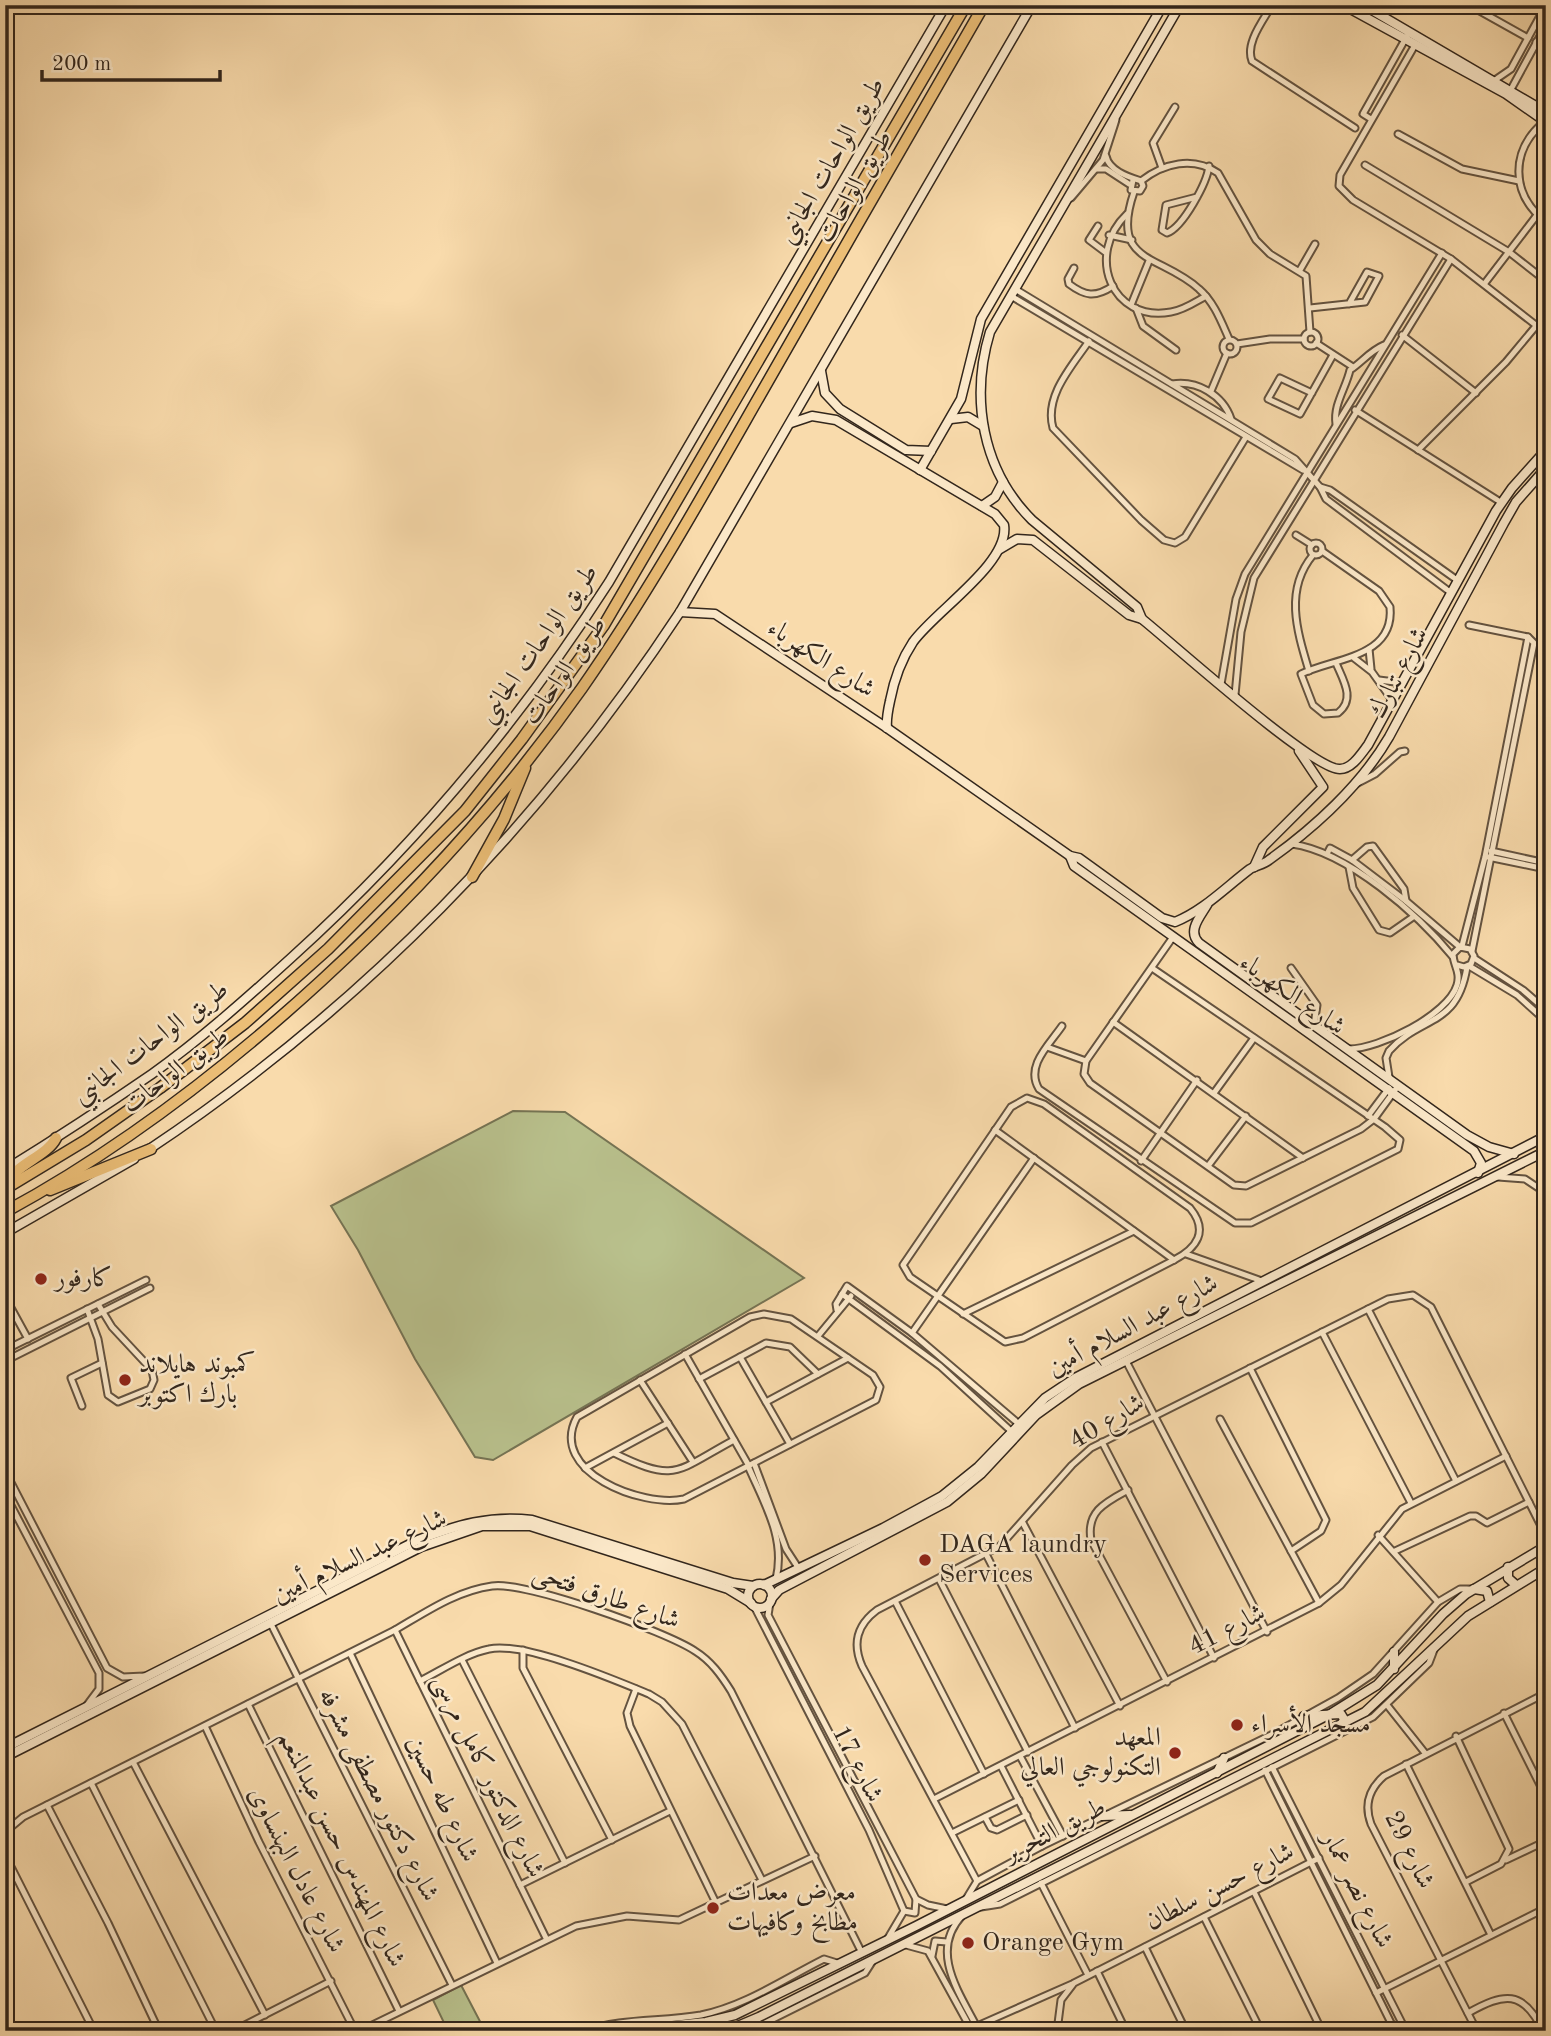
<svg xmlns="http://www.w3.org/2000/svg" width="1551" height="2036" font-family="'Old Standard TT',Amiri,serif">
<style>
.green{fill:#b9c18d;stroke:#767454;stroke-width:2}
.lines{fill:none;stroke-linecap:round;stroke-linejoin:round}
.street-casing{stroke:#645340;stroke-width:9}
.secondary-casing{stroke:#32261c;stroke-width:11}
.highway-casing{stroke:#32261c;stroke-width:13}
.street{stroke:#fbe8c9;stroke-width:5}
.secondary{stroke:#fbe8c9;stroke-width:8}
.highway{stroke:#ecbe76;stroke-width:10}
.poi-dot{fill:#8f2418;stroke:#fbe8c9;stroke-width:2.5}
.labels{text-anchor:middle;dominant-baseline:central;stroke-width:5;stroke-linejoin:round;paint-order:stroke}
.street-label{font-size:26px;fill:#32261c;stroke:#fbe8c9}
.poi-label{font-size:26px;fill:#32261c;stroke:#fbe8c9;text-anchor:start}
</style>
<rect width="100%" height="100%" fill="#f9dbac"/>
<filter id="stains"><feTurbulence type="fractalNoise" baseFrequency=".00286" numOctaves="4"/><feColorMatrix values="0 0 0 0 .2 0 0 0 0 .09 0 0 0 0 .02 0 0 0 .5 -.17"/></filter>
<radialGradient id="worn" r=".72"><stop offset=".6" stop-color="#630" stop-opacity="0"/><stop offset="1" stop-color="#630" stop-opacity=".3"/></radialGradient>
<!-- green -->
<g class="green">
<polygon points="513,1111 565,1112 804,1278 493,1460 475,1457 415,1359 358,1250 331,1206"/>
<polygon points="461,1985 485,2031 448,2031 433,2000"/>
</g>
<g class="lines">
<defs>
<g id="street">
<path d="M1272,5C1263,21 1245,43 1252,61L1355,128"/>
<polyline points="1469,5 1528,38"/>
<polyline points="1536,42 1546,47"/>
<polyline points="1415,45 1340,175 1339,186 1353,200 1451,259 1546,333"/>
<polyline points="1495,80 1511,69 1546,5"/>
<polyline points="1509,93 1546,25"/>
<polyline points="1371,119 1363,114 1407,36"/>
<path d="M1545,121C1510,150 1510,194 1546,222"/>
<polyline points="1398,134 1462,169 1519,181"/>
<path d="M1106,156C1109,171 1129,177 1141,181L1143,186L1140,191L1131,190L1133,180"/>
<polyline points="1365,165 1509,252 1546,281"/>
<polyline points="1162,168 1153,143 1175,107"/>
<polyline points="1096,169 1106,169 1129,184"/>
<path d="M1141,181C1164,163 1193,156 1218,173L1256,240L1270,254L1306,276L1310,332"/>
<path d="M1134,192C1109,265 1161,254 1199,289C1214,302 1221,321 1229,339"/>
<path d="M1197,197L1166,205L1162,230L1167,233C1183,227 1207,183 1209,166"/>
<polyline points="1071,198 1103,160 1116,120"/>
<path d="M1127,214C1085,254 1111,323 1171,312C1184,310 1195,302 1206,296"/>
<polyline points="1098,226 1089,240 1105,252"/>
<polyline points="1109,235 1132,240"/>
<path d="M1074,268L1068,279L1069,284C1085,296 1095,298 1113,286"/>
<polyline points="1300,270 1315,244"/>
<polyline points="1485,283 1537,215"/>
<polyline points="1015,289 1295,459 1320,487"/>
<polyline points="1011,296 1303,470"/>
<polyline points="1131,305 1149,261"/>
<polyline points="1136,308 1143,326 1176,350"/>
<polyline points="1310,308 1365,302 1379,276 1367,272 1349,304"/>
<circle cx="1311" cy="339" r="7"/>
<polyline points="1402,335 1476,393"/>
<circle cx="1230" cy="347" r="7"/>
<path d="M1089,341C1072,366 1044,396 1053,428L1141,520L1164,540L1175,543L1185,537L1246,437"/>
<polyline points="1316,343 1353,367"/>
<polyline points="1237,344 1270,339 1304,339"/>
<path d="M1172,384C1197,380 1223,395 1231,419"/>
<polyline points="1211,391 1227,353"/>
<polyline points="1312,393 1280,378 1268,399 1300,414 1333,355"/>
<polyline points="1355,410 1502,503"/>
<path d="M1336,424C1333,405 1346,388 1350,370C1362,362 1370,351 1384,345"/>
<polyline points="1418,450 1506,362 1536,326"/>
<polyline points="1296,535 1312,545"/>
<circle cx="1316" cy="549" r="6"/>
<path d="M1322,551L1379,591L1390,607C1395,658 1333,658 1301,674L1313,705L1324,714L1338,713C1356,699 1343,680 1336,663"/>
<polyline points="1450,592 1326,499 1320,487 1330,490 1457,580"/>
<polyline points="1469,625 1528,637 1534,643 1472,951"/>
<polyline points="1369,649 1371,669"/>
<polyline points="1354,658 1372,672 1392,700"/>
<path d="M1309,671C1297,631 1284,590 1313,555"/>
<polyline points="1379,680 1403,683"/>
<polyline points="1221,684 1236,599 1245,574 1442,253"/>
<polyline points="1235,695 1241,632 1254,578 1451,259"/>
<polyline points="1354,785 1375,774 1400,752 1405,751"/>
<path d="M1292,844C1348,852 1418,914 1453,957"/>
<polyline points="1491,851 1546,863"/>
<polyline points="1327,854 1330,848 1352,860 1406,901 1460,947"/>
<polyline points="1488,857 1546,869"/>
<polyline points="1352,860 1367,847 1373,846 1404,889 1406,901"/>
<polyline points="1349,867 1353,888 1379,930 1390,933 1413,917"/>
<polyline points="1173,937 1086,1061 1084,1074 1090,1083 1234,1185 1246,1186 1361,1129 1374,1119 1398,1086"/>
<polyline points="1462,946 1485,857 1528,637"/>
<polyline points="1474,958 1523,990 1546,1010"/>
<polyline points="1469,966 1517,995 1546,1021"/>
<polyline points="1291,968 1317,1005 1314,1025"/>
<polyline points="1113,1022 1303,1158"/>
<path d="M1062,1026C1049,1045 1025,1066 1039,1089L1235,1223H1251L1398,1149L1400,1140L1385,1127L1152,968"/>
<polyline points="1047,1047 1086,1061"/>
<path d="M1349,1049C1379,1049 1448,1015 1457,985C1461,972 1453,965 1453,954L1460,947L1470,949L1474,956L1471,964L1464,967L1457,965"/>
<path d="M1389,1077L1386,1058L1389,1051C1421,1015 1457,1028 1467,967"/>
<polyline points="1214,1093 1254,1038"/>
<path d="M1027,1098L1044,1104L1190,1208C1209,1231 1197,1248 1174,1260L1023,1338L1005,1342L910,1277L903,1265L1011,1107Z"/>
<polyline points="1368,1116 1389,1088"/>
<polyline points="995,1130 1174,1260"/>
<polyline points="1141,1161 1197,1080"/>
<polyline points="1208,1166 1246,1116"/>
<polyline points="1498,1177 1525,1179 1546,1193"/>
<polyline points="1186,1254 1262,1281"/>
<polyline points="842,1294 940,1366 1011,1431"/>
<polyline points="5,1297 28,1339"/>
<polyline points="87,1309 98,1339 108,1395 118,1402 150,1389 154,1380 152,1370 112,1327 98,1304"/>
<polyline points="1368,1309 1456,1481"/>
<polyline points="837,1310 836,1304 847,1286 912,1333 1019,1424"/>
<path d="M764,1314L791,1319L873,1375L880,1387L876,1400L684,1499C643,1508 547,1472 577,1417L750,1317Z"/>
<polyline points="963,1314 1134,1231"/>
<polyline points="1322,1332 1411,1503"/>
<polyline points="912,1333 1034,1158"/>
<polyline points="818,1336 851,1296"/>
<polyline points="5,1350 146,1280"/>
<polyline points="685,1354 749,1466"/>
<polyline points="740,1357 790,1444"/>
<polyline points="5,1361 150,1288"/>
<polyline points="1126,1361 1267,1632"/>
<polyline points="1250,1368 1326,1520 1321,1531 1291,1551"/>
<polyline points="699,1379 766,1343 790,1347 818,1374"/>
<polyline points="640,1380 693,1462"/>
<polyline points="766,1402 848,1358"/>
<polyline points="82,1406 71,1378 102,1363"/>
<polyline points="1220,1419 1319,1603"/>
<polyline points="1102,1442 1214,1658"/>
<path d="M614,1453C677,1484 676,1471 734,1440"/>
<polyline points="754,1463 786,1549 799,1569"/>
<path d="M748,1466C764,1503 786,1538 776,1579"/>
<polyline points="585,1468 668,1423"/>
<polyline points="5,1471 107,1668 123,1677 144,1676"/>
<path d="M1128,1490C1106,1502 1086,1511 1091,1540L1167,1682"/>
<polyline points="5,1494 99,1673 99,1689 87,1705"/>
<polyline points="1023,1523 1120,1706"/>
<polyline points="1378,1535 1438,1602"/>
<polyline points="1395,1551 1470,1516 1476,1516 1487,1523 1529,1502"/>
<polyline points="987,1556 1075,1728"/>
<polyline points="939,1579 1028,1752"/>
<polyline points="895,1601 984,1774"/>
<polyline points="770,1603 768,1615 916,1899 928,1905 947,1909"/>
<polyline points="754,1606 869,1830 904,1911 888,1938"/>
<polyline points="270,1622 452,1985"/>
<polyline points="395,1630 546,1938"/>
<polyline points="523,1650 523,1668 612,1840"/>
<polyline points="350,1653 497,1963"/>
<polyline points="462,1660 565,1863"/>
<path d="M420,1681C442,1670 465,1654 489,1649C523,1641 615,1680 649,1694L662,1702L682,1724L762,1880"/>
<polyline points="636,1689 627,1713 630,1726 716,1903"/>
<polyline points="248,1704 399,2011"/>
<polyline points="1387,1705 1425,1753"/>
<polyline points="1504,1713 1546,1797"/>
<polyline points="205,1726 259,1842 355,2031"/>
<polyline points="1456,1736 1509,1849 1501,1864 1466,1882"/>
<polyline points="1020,1756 1063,1836"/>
<polyline points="133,1762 265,2015"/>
<polyline points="1406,1764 1491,1935"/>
<polyline points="1001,1766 1042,1846"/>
<polyline points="1272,1767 1406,2031"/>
<polyline points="1265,1770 1395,2031"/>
<polyline points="91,1783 216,2031"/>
<polyline points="934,1799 1319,1603 1341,1585 1402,1509 1506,1456"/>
<polyline points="47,1805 108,1923 159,2031"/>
<polyline points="985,1817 991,1828 997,1830 1027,1815"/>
<path d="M5,1832L23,1817L395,1630C426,1612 456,1591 492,1586C525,1581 665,1631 695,1651C711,1661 721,1675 731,1691L862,1953"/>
<polyline points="952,1833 1019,1800"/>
<polyline points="5,1855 94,2031"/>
<polyline points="1506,1860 1546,1841"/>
<path d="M977,1881L862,1666C852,1643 857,1625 877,1610L1000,1546L1072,1465L1091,1448L1388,1299L1413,1295L1431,1307L1546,1536"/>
<polyline points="1041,1883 1088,1975"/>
<polyline points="520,1885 670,1811"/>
<polyline points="1254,1892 1322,2031"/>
<polyline points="966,1899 977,1881 1042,1846 1271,1735 1338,1698 1373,1674 1438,1602 1460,1589 1474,1589"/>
<polyline points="981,1907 1000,1904 1373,1717 1429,1663 1434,1650"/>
<polyline points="904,1911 915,1913 916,1899"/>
<path d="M962,1916C928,1952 961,1995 979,2031"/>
<polyline points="1204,1917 1261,2031"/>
<polyline points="906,1945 928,1951 972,2031"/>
<polyline points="1145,1947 1186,2031"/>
<polyline points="932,1956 935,1941 947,1942"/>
<polyline points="1097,1971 1126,2031"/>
<polyline points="1376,1993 1546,1908"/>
<path d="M1468,2013C1504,1993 1523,1989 1543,2031"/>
<polyline points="977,2026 1072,1984"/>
<polyline points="233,2031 331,1981"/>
<polyline points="360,2031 576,1926 627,1916 679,1920 815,1856"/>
<path d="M583,2031C623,2018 661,2022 701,2015C745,2006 784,1979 824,1959L840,1964"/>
<polyline points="749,2031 865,1973 874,1959"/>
<polyline points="1057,2031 1061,2000 1074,1983 1319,1858"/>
<path d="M1477,2031L1371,1824C1364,1805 1369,1789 1384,1776L1546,1693"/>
</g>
<g id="secondary">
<path d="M1180,5L990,332C970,398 982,470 1032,520L1137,607L1142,619C1171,642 1314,771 1340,769C1352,769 1361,754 1368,745L1496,511L1512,488L1546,450"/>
<polyline points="1343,5 1506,94 1546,122"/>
<polyline points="1363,5 1546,112"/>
<polyline points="821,371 825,393 840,409 906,450 931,451"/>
<polyline points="951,419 968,417 983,426"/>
<path d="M791,423L812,416L836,420L995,514L1004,525C1010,563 935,611 913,642C901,660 894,680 890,701C888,710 886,719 887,728"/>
<polyline points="920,470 961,399 981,319 1163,5"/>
<polyline points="982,506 995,497 1003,482"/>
<polyline points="1000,549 1017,539 1033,540 1129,615 1142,619"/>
<path d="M680,612L715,614L887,728L1070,856L1079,858L1162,918L1175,922C1203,911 1226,887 1250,869C1256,865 1263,865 1269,860C1314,828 1361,785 1389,737L1504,523L1516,502L1546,468"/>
<polyline points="1070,856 1074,866 1474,1151 1481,1163 1478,1173"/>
<polyline points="1254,867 1263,847 1323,787 1299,751"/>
<path d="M1207,905C1200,917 1187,931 1199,943L1467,1135L1489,1147L1514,1154"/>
<path d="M148,1150C360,1009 540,825 680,612L1032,5"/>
<path d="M5,1170C55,1139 104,1107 152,1074C201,1039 247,998 291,958C415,846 519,722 609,582L946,5"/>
<polyline points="5,1233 134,1159"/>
<polyline points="1508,1567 1508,1578 1516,1585"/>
<circle cx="760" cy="1596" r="12"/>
<polyline points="764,1585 883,1528 942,1496 978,1467 1045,1398 1075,1378 1546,1136"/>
<polyline points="1474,1589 1487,1591 1490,1602"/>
<polyline points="771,1599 779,1590 947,1502 981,1474 1036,1415 1079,1384 1546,1151"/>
<polyline points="1394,1669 1394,1652"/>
<polyline points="1304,1716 1341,1714 1344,1719 1342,1724"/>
<path d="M5,1748L418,1540C457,1525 490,1515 532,1520L733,1583L753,1586"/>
<polyline points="5,1757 421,1547 482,1526 530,1526 728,1589 751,1603"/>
<polyline points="1217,1773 1224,1758"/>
<polyline points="1102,1816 1130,1815"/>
<polyline points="615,2031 706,2022 735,2015 916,1926 1332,1713 1377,1685 1443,1614 1466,1594 1546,1546"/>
<polyline points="726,2031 759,2017 1365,1712 1468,1616 1546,1568"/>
</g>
<g id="highway">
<polyline points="472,877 504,819 525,768"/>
<path d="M7,1188C10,1165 46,1158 56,1138"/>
<polyline points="5,1189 86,1140 160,1088 245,1023 328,949 465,811 522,739 604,625 966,5"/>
<polyline points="50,1190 151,1149"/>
<path d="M5,1212C219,1096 442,886 582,688C647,595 703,495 759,397C834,266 908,136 984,5"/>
</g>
</defs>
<!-- street casing -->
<use href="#street" class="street-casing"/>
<!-- secondary casing -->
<use href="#secondary" class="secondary-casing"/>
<!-- highway casing -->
<use href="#highway" class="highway-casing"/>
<!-- street -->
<use href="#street" class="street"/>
<!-- secondary -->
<use href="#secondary" class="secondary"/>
<!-- highway -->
<use href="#highway" class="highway"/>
</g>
<!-- markers -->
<g class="poi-dot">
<circle cx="41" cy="1279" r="7"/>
<circle cx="125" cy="1380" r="7"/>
<circle cx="925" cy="1560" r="7"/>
<circle cx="1237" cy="1725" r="7"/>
<circle cx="1175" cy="1753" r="7"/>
<circle cx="713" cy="1908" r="7"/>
<circle cx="968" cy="1943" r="7"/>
</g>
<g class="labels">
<!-- street labels -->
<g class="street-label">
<text transform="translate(832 161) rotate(-60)">طريق الواحات الجانبي</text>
<text transform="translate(855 187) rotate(-60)">طريق الواحات</text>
<text transform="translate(539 644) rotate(-55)">طريق الواحات الجانبي</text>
<text transform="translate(821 659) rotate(33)">شارع الكهرباء</text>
<text transform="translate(565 671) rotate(-55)">طريق الواحات</text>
<text transform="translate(1399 673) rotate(-62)">شارع تبارك</text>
<text transform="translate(1292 995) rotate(35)">شارع الكهرباء</text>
<text transform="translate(151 1043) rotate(-37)">طريق الواحات الجانبي</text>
<text transform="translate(176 1071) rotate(-37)">طريق الواحات</text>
<text transform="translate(1133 1326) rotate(-28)">شارع عبد السلام أمين</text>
<text transform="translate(1107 1422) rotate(-31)">شارع 40</text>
<text transform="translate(360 1557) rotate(-25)">شارع عبد السلام أمين</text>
<text transform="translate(606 1597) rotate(19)">شارع طارق فتحى</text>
<text transform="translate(1227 1630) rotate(-27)">شارع 41</text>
<text transform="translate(857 1764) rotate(63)">شارع 17</text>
<text transform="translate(488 1776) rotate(64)">شارع الدكتور كامل مرسى</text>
<text transform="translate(378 1795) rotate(63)">شارع دكتور مصطفى مشرفه</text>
<text transform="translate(442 1799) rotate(65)">شارع طه حسين</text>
<text transform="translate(1055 1831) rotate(-27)">طريق التحرير</text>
<text transform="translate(341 1849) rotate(64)">شارع المهندس حسن عبدالمنعم</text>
<text transform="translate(1409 1850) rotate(64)">شارع 29</text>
<text transform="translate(296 1870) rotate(63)">شارع عادل البهنساوى</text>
<text transform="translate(1220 1887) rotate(-27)">شارع حسن سلطان</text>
<text transform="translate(1357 1890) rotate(63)">شارع نصر عمار</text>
</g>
<!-- poi labels -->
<g class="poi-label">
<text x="55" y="1279">كارفور</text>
<text x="139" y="1365">كمبوند هايلاند<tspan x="139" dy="30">بارك اكتوبر</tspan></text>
<text x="939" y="1545">DAGA laundry<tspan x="939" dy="30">Services</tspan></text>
<text x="1251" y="1725">مسجد الأسراء</text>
<text x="1161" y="1738" text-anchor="end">المعهد<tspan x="1161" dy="30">التكنولوجي العالي</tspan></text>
<text x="727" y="1893">معرض معدات<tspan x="727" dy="30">مطابخ وكافيهات</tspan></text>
<text x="982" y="1943">Orange Gym</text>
</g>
</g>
<!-- margin -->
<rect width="1551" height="2036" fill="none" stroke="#f9dbac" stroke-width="28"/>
<rect x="7" y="7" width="1537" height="2022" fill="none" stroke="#32261c" stroke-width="3.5"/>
<rect x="14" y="14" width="1523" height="2008" fill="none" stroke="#32261c" stroke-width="2"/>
<!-- scale -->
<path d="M42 70v10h178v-10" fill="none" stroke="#32261c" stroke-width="3.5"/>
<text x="52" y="70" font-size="21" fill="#32261c" stroke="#fbe8c9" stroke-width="5" paint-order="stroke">200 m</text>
<rect width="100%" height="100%" filter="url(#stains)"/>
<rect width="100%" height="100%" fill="url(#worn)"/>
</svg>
